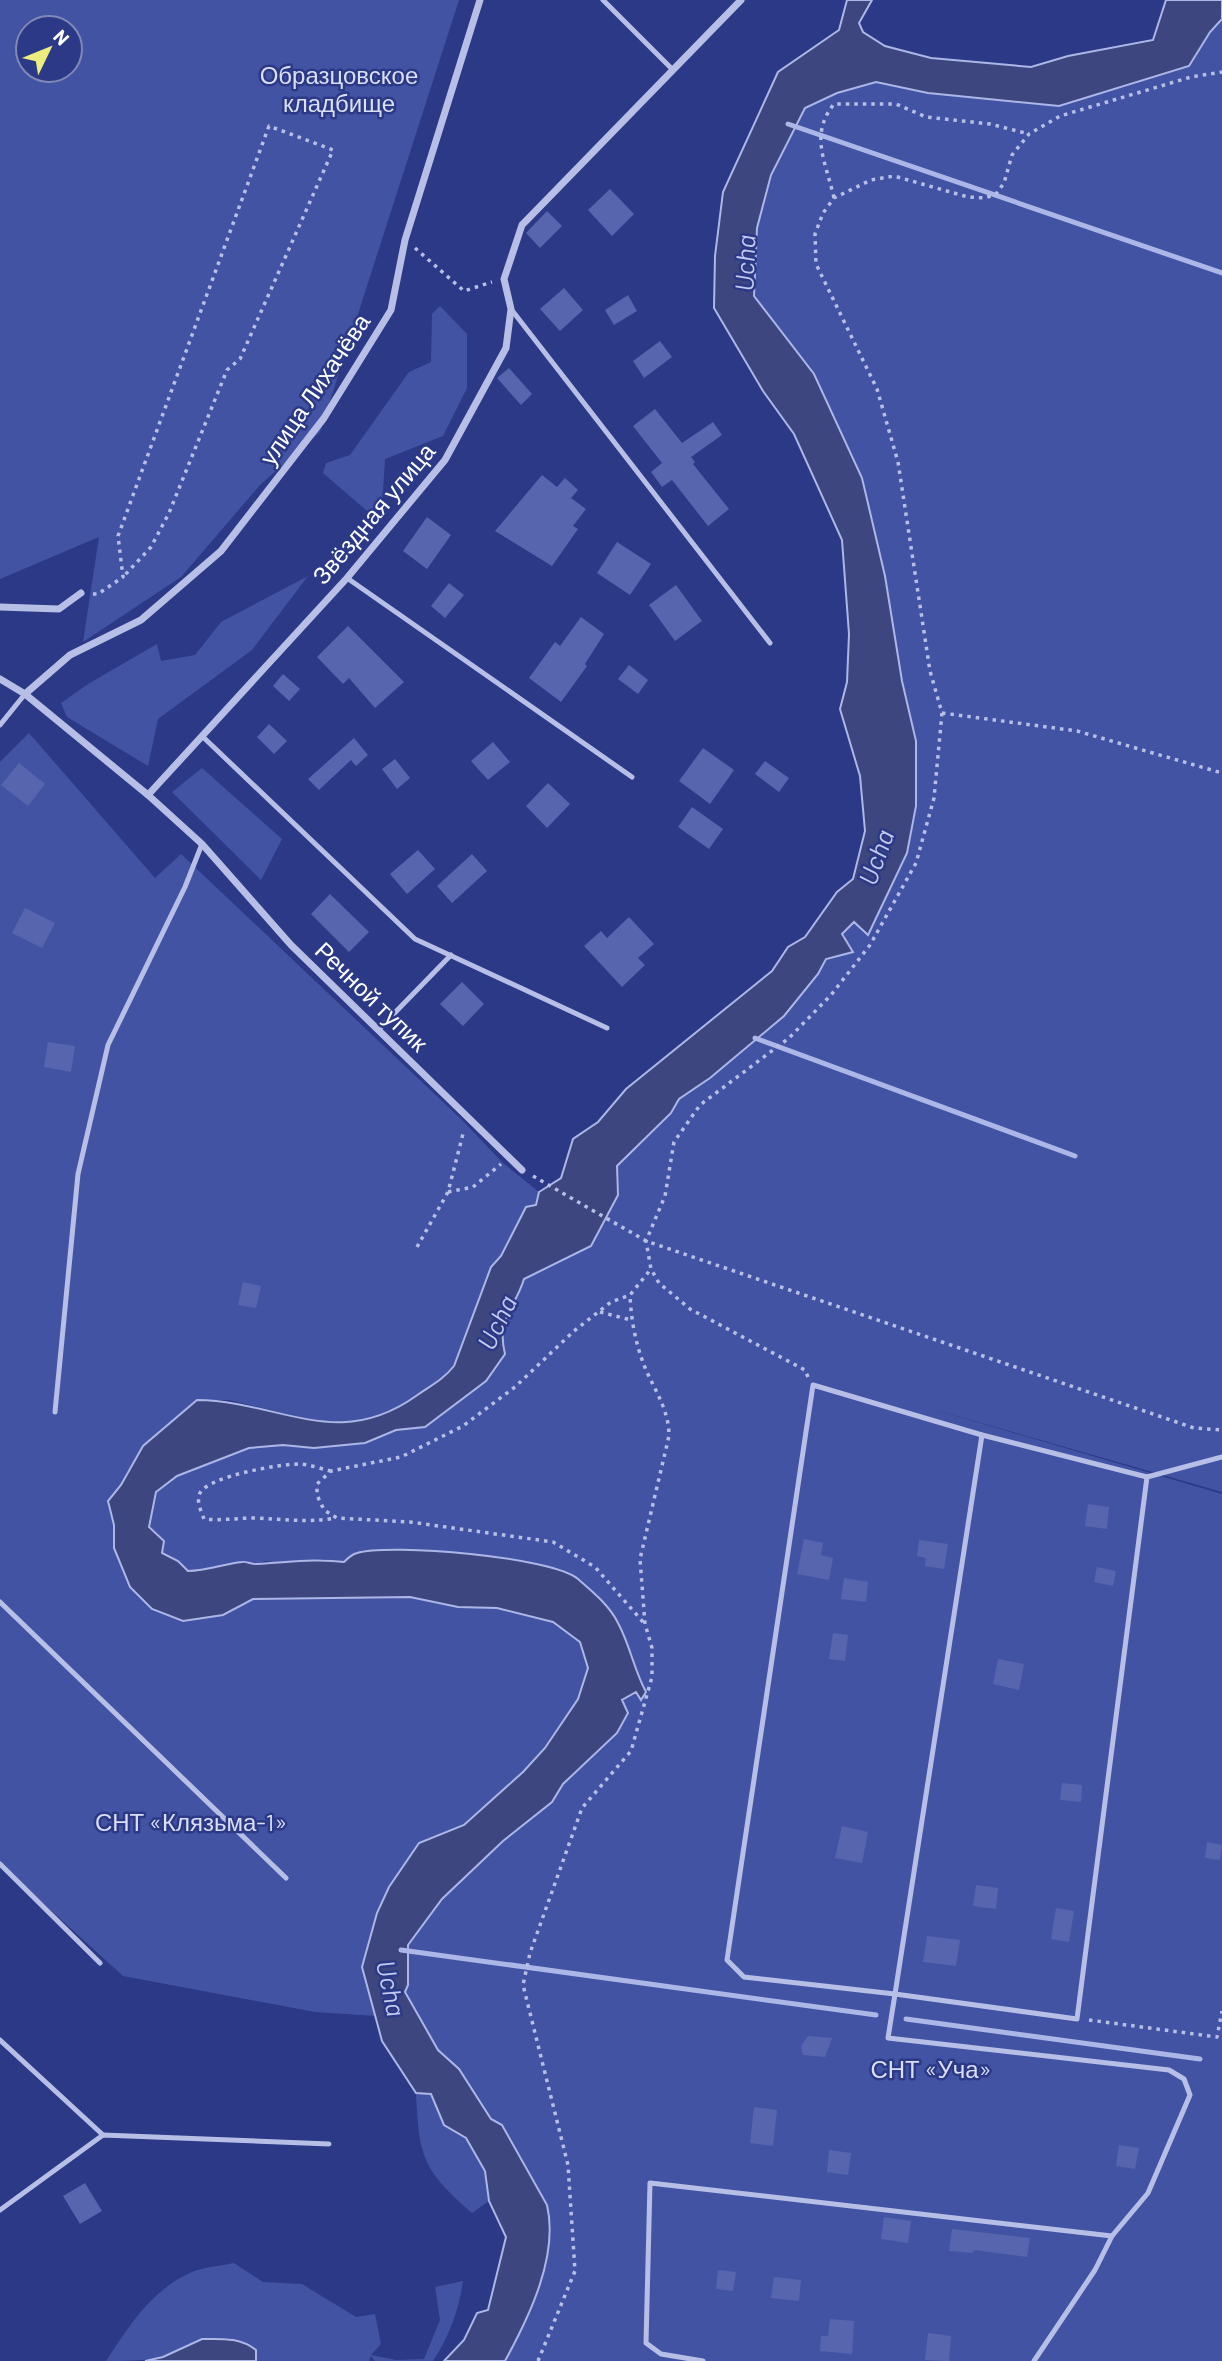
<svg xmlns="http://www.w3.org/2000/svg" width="1222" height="2361" font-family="Barlow,sans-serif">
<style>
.green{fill:#4353a4;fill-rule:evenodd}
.water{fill:#3d467f;stroke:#acb7e7;stroke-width:2}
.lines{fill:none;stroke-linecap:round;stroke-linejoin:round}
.stream{stroke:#acb7e7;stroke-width:5}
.building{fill:#5765af}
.path{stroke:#b7bfe7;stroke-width:3.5;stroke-dasharray:3.5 5;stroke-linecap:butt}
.service{stroke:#b7bfe7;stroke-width:5}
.minor{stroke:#b7bfe7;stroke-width:7}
.labels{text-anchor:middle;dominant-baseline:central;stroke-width:5;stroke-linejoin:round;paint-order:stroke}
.park-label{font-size:24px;fill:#dadff6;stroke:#2b3986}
.street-label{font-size:24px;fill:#fff;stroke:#2b3986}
.water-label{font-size:26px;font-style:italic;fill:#c3caef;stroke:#2b3986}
</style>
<rect width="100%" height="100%" fill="#2b3986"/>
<!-- green -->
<g class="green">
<path d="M0,0H459L320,432L260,485L181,577L83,642L99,537L0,579ZM28,28H70V70H28Z"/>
<path d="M1222,19V1492L922,1406L1222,1494V2361H505C521,2332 559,2250 549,2217C541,2190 516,2151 502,2125L491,2119L459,2069L438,2050L405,1992L408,1985V1945L442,1899L503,1841L552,1802L563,1784L617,1733L622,1701L636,1692L641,1700L646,1693L634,1670L618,1621L575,1576L551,1567L465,1553L412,1551L344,1562L324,1559L280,1563L266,1561L257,1564L245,1561L206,1571H188L178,1561L162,1553L149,1528L156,1492L177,1476L249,1448L283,1445L314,1448L365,1443L396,1430L425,1427L486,1381L505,1354C497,1317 515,1309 524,1279L591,1246L618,1195L617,1166L671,1113L679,1099L710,1078L784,1016L818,974L826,959L852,952L842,935L854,922L868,934L907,853L916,806V741L902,681L885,576L862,478L814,374L754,296L757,228L771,175L805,108L837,93L876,82L928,93L1060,106L1189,66L1210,32Z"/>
<polygon points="440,306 467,334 467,388 443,436 385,459 381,523 323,473 326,463 350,455 409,372 431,362 432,314"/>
<polygon points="308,576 252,650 158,719 148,766 67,717 61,703 88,684 157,644 161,661 195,655 221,622"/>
<polygon points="29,733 155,878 181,854 461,1119 503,1163 539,1192 536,1205 525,1207 501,1256 491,1267 454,1366 444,1378 392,1413 372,1420 329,1424 229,1400 197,1400 143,1446 121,1485 108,1501 114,1525 114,1548 223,1615 253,1599 410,1597 458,1607 497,1608 553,1622 580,1641 588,1668 578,1699 545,1748 523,1772 464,1825 419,1843 370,1998 376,2016 315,2012 123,1976 0,1864 0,762"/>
<polygon points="202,768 282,839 261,880 172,792"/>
<path d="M416,2093L431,2094L444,2125L466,2138L485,2171L489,2201L472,2213C423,2170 419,2158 416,2093Z"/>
<path d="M234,2263L263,2282L302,2284L356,2317L375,2314L381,2344L371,2355L396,2360L424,2359L440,2320L435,2287L463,2281C459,2310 449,2337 433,2361H375L371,2356L369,2361H256L255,2350C221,2324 195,2347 162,2357C144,2361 125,2361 106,2361C129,2326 152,2289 192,2272C204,2267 221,2266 234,2263Z"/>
</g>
<!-- water -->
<g class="water">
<path d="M847,0H872L859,23L863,32L885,46L931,58L1031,67L1068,56L1153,40L1166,0H1222V19L1210,32L1189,66L1059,106L928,93L876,82L837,93L805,108L771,175L757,228L754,296L814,374L862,478L885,576L902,681L916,741V806L907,853L868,935L854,922L842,934L853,952L826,959L818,974L784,1016L710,1078L679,1099L671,1113L617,1166L618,1195L591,1246L524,1279C515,1309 496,1317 505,1354L486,1381L425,1427L396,1430L365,1443L314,1448L283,1445L249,1448L177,1476L156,1492L149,1527L164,1541L162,1553L178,1561L188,1571C207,1571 223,1564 242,1562C247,1561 252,1565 257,1564C285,1563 314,1558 344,1562C347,1559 352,1554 357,1553C390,1543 553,1557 578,1579C592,1591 610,1606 618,1623C630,1645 634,1670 646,1692L641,1700L636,1692L622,1700L628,1713L617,1733L563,1784L552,1802L503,1841L442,1899L408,1945V1985L405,1992L438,2050L459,2069L491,2119L502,2125L547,2205C559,2256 529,2317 505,2361H444L464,2340L477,2313L488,2310L506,2237L489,2201L485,2171L466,2138L444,2125L431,2094L416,2093L382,2041L362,1967L377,1913L389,1887L419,1843L464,1825L523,1772L545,1748L578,1699L588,1668L580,1642L553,1622L497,1608L458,1607L410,1597L253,1599L223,1615L183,1621L152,1609L130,1587L114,1548V1525L108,1501L121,1485L143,1446L197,1400C280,1401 337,1452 416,1396C430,1386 443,1380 454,1366L491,1267L501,1256L526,1207L536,1205L539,1192L561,1178L573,1139L598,1122L626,1089L772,971L788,947L805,937L837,892L853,879L865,831L860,776L840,709L847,682L849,634L842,540L794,434L763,391L714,308L715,256L723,192L778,72L839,30Z"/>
<path d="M202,2339C222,2339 239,2337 256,2350V2361H145L163,2357Z"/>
</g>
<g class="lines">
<!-- stream -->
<g class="stream">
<polyline points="788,124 1222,273"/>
<polyline points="755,1038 1075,1156"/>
<polyline points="401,1950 876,2015"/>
<polyline points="906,2019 1200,2059"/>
</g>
</g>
<!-- building -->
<g class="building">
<polygon points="610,189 634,214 612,236 588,210"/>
<polygon points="547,211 562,226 540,248 526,233"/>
<polygon points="564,288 583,310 560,331 540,309"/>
<polygon points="628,295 637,311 614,325 605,310"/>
<polygon points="660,341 672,357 644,378 633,361"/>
<polygon points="509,368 532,394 521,405 497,378"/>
<polygon points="655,409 682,443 713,422 722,435 691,457 695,462 693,464 729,509 708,526 672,480 662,487 651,472 662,463 633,426"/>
<polygon points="542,475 557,487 565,478 578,490 571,498 586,509 573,526 578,529 552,566 495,531"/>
<polygon points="427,517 451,535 427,569 403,551"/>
<polygon points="617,542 651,564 630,595 597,573"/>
<polygon points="449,583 464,595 445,618 431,606"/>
<polygon points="676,585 702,621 675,641 649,605"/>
<polygon points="581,617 604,634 585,664 587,666 561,702 529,678 555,642 560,646"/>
<polygon points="348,626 404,682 375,708 349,678 343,684 317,657"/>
<polygon points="629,665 648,680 638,694 618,679"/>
<polygon points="283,674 300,689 289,701 273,686"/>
<polygon points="269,724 287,741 274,754 257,737"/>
<polygon points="354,738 368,755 356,766 351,760 319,790 308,779"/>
<polygon points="493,742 510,762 488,780 471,761"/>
<polygon points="703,748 734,770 710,804 679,781"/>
<polygon points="395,759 410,778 397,789 382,769"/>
<polygon points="765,761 789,778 779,792 755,774"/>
<polygon points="19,763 45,784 28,806 1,785"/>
<polygon points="548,783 570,804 547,828 526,806"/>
<polygon points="692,807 723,829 709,849 678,827"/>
<polygon points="418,850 435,869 407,894 390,874"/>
<polygon points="472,854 487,871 452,903 437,886"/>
<polygon points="330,894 369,932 349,952 311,914"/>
<polygon points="25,908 55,923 42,948 12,933"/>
<polygon points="629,917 654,944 638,958 645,965 622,987 584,946 601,931 607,938"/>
<polygon points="462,982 484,1004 463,1026 440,1004"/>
<polygon points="48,1042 75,1046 71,1072 44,1067"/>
<polygon points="243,1282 261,1286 256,1308 238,1305"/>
<polygon points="1088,1504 1109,1507 1107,1529 1085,1526"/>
<polygon points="804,1539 823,1543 821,1555 833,1558 829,1580 797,1574"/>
<polygon points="919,1540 948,1544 944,1569 925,1566 926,1558 917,1556"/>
<polygon points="1097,1567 1116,1571 1113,1586 1094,1582"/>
<polygon points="844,1578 868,1582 866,1602 841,1599"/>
<polygon points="833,1633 848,1635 845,1661 829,1659"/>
<polygon points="998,1659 1024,1664 1019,1690 993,1684"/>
<polygon points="1062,1783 1082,1785 1081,1802 1060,1800"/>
<polygon points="842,1826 868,1832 862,1863 835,1858"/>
<polygon points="1207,1842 1222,1845 1220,1860 1205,1858"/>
<polygon points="976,1885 998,1888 996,1909 973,1906"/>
<polygon points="1056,1908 1074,1911 1069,1942 1051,1939"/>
<polygon points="927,1936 960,1940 956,1966 923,1962"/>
<polygon points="808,2036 832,2038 825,2057 803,2055 801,2046"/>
<polygon points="754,2107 777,2110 773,2146 750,2143"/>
<polygon points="1119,2145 1139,2148 1135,2169 1116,2166"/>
<polygon points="829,2150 851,2153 848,2175 827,2172"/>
<polygon points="85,2183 102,2211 80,2224 63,2196"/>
<polygon points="884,2217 911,2221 908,2243 881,2239"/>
<polygon points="952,2229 1030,2238 1027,2257 974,2250 973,2253 949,2251"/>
<polygon points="718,2270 736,2272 733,2291 716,2289"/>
<polygon points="774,2277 801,2280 799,2301 771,2298"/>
<polygon points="830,2319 854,2321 852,2354 820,2351 821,2336 828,2336"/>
<polygon points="928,2333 951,2336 949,2361 925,2360"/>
</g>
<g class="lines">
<!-- path -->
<g class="path">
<path d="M834,198C826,162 809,135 834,104H896L926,117L990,124L1029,134"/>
<polyline points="415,248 464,291 492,282"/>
<polyline points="93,594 98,594 123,577 118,536 269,126 333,150 240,359 227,370 169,513 151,547 123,577"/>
<polyline points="942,713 1077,731 1222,773"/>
<polyline points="533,1176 646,1241 1194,1428 1222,1430"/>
<polyline points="448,1192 473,1187 501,1164"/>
<polyline points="417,1247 448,1192 464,1130"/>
<polyline points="600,1312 631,1320"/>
<polyline points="808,1377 805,1370 690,1309 659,1283 651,1269 646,1241 665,1196 674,1142 700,1105 789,1038 831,995 870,945 916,863 934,798 942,713 930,671 898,462 877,389 816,264 815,234 823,213 834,198 871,180 894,176 968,197 985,198 996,194 1004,183 1012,155 1029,134 1060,116 1191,77 1222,72"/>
<path d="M331,1471C321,1469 309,1464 299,1464C280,1464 209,1476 200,1493C196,1501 201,1511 204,1519C221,1521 237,1518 254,1518C283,1519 306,1523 336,1518"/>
<polyline points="643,1622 595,1567 553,1542 410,1522 337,1518 324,1510 317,1495 317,1484 331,1471 401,1457 463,1426 515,1387 574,1331 611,1302 630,1295 651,1269"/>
<polyline points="1089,2020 1217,2037 1222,2011"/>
<path d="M538,2361L575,2271L568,2165L523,1985L530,1953L582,1808L631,1751L652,1677V1648L645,1624L640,1559L669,1436C669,1411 656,1392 646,1370C636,1346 631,1321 630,1295"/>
</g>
<!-- service -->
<g class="service">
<polyline points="603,0 673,70"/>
<polyline points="511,309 770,643"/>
<polyline points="347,578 632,777"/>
<polyline points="0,725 25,694"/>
<polyline points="202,736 415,939 607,1028"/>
<polyline points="379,1029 451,955"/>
<polyline points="55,1412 78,1174 108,1045 185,887 202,844"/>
<polyline points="982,1435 895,1994 1077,2019 1147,1477 1222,1457"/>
<polyline points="0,1602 286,1878"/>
<polyline points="0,1864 100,1963"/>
<polyline points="0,2040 103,2135"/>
<polyline points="0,2210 103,2135 329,2144"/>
<polyline points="703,2361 661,2354 646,2343 650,2183 1112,2236"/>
<polyline points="1034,2361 1095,2270 1112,2236 1148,2193 1190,2095 1184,2079 1169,2070 888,2038 895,1994 744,1977 727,1960 813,1385 982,1435 1147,1477"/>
</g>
<!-- minor -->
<g class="minor">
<polyline points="0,607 59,609 81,593"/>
<polyline points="0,679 25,694 148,795 202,844 291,945 522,1170"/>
<polyline points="25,694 70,655 141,620 221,551 324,418 391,310 405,240 480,0"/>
<polyline points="148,795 347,578 445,460 506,348 511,309 504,279 522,225 741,0"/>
</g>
</g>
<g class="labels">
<!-- park labels -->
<g class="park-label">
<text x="339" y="74">Образцовское<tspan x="339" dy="28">кладбище</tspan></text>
<text x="191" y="1821">СНТ «Клязьма-1»</text>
<text x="931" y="2068">СНТ «Уча»</text>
</g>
<!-- street labels -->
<g class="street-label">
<text transform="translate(314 389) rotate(-56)">улица Лихачёва</text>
<text transform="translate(373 513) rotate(-50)">Звёздная улица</text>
<text transform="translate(372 996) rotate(44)">Речной тупик</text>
</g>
<!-- water labels -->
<g class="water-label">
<text transform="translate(744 263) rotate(-88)">Ucha</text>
<text transform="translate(875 857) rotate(-70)">Ucha</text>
<text transform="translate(496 1322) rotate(-64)">Ucha</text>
<text transform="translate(392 1988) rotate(78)">Ucha</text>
</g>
</g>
<!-- north arrow -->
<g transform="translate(49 49) rotate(47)"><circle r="33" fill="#2b3986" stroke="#8088b6" stroke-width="2"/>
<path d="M0-5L12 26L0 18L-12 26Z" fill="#eded7f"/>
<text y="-10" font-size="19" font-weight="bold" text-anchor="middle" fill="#ffffff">N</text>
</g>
</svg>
